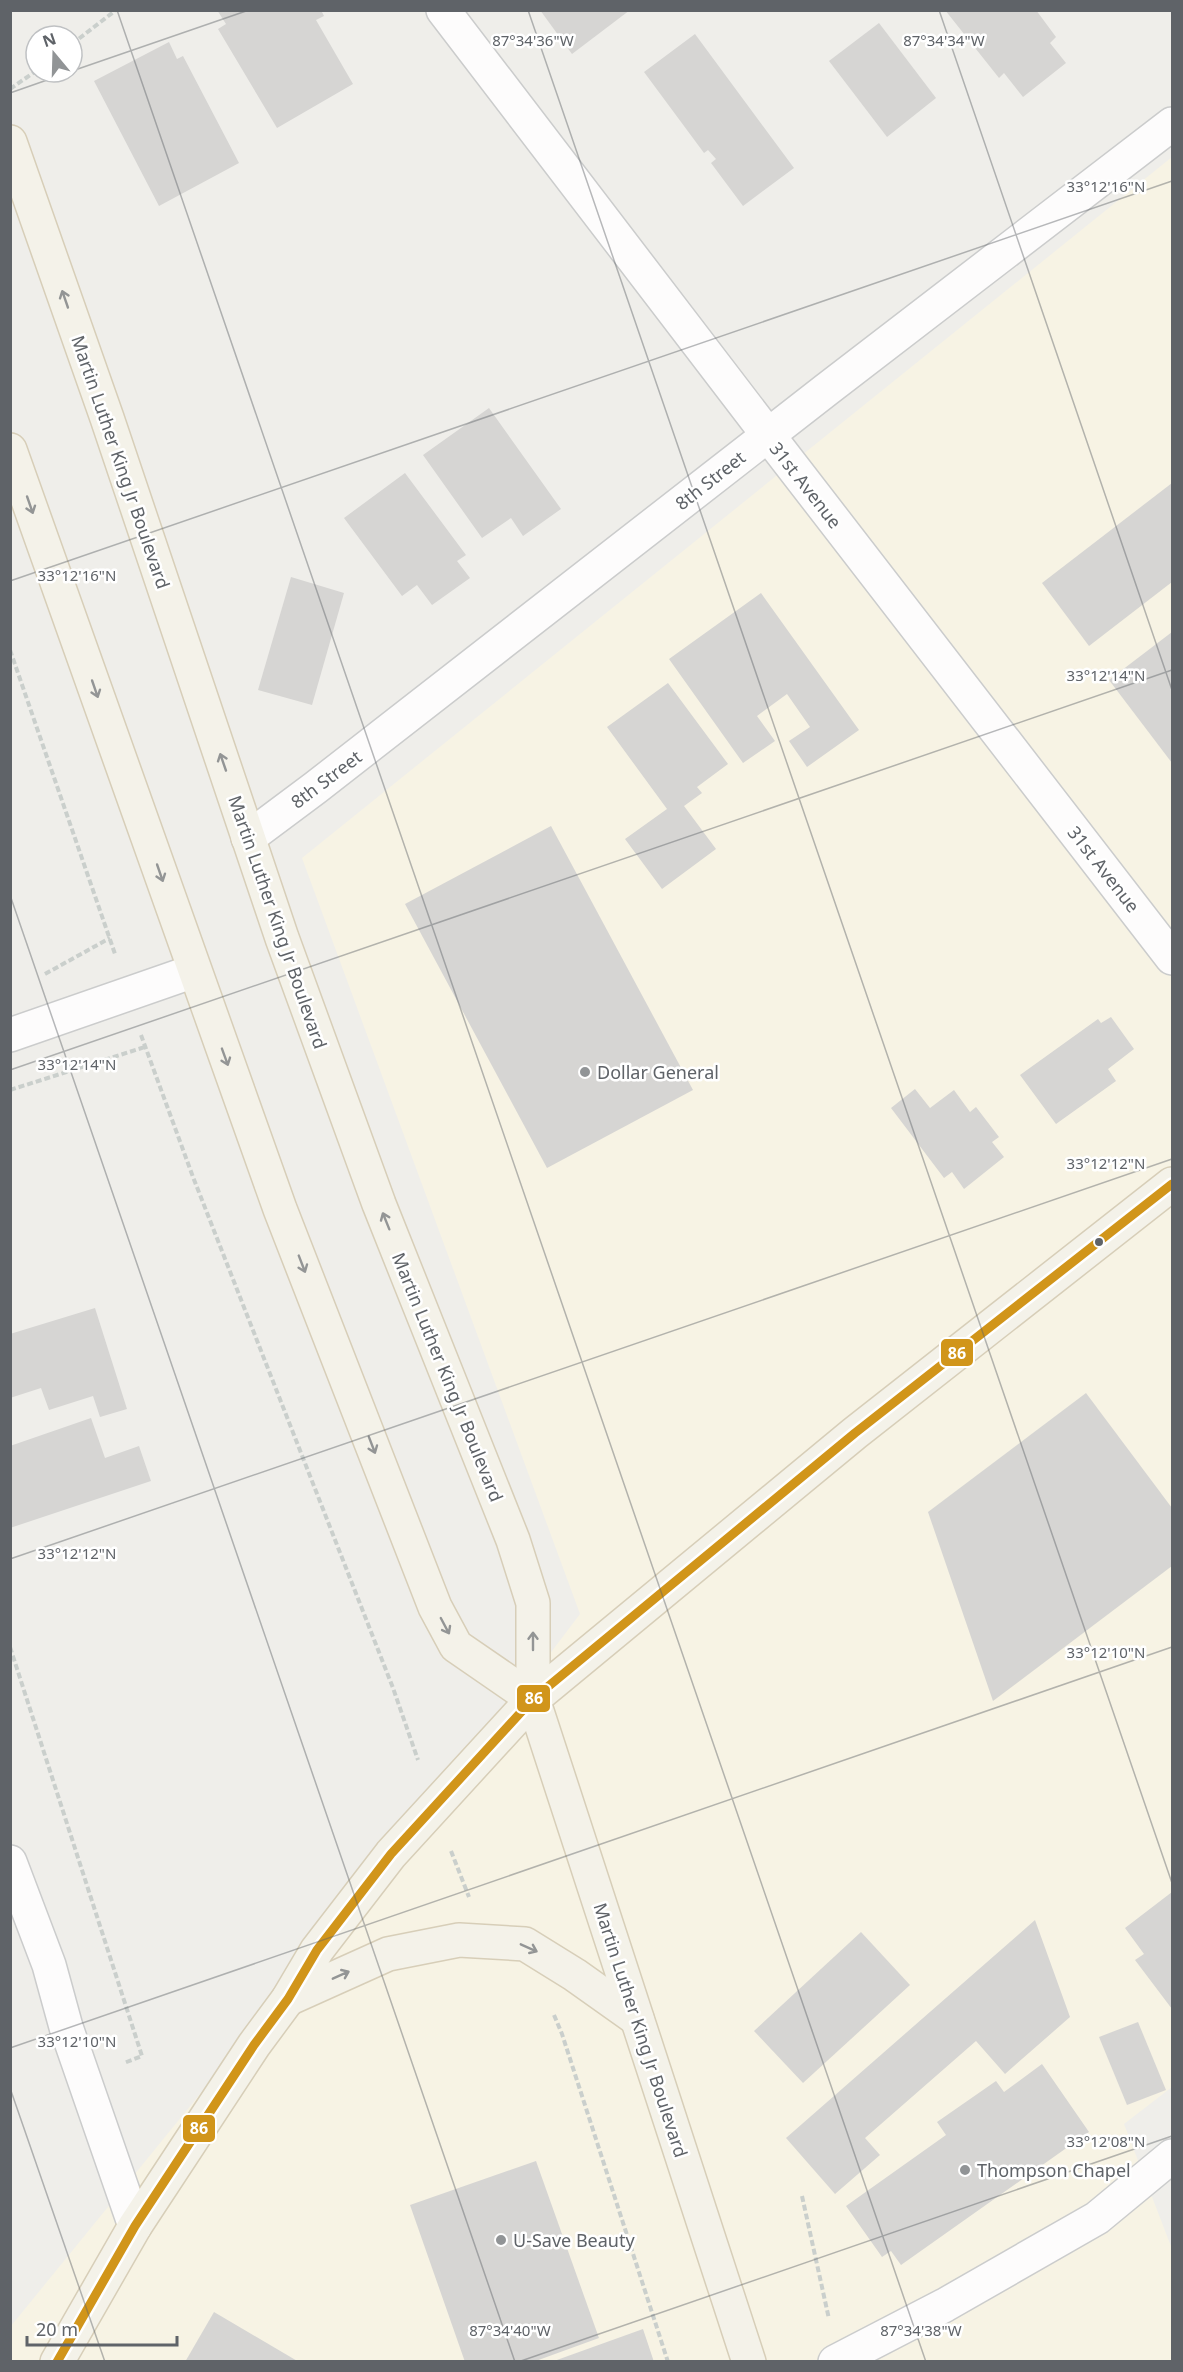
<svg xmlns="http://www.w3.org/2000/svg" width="1183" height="2372" font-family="'Noto Sans',sans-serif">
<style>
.commercial{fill:#f7f3e4}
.building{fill:#d6d5d3}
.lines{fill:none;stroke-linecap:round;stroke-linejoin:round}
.minor-casing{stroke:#cbcccc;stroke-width:36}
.major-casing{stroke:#d7ceb8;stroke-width:36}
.path{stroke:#cacfcc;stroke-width:4;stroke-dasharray:6 3;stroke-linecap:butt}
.minor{stroke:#fdfcfc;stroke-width:33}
.major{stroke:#f4f2e9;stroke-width:33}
.bus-1-casing{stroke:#fff;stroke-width:14}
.bus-1{stroke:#d1951a;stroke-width:9}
.oneway{stroke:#939595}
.ticks{fill:none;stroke:#5f6368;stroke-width:1.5;stroke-opacity:0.45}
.poi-dot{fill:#919496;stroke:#fff;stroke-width:2}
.bus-dot{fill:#5f6368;stroke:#fff;stroke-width:2}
.labels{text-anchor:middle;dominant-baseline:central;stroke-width:5;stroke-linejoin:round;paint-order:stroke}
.street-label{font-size:18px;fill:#5f6368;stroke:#fff}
.poi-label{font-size:18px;fill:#5f6368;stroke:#fff;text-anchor:start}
.ticks-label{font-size:15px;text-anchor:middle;fill:#5f6368;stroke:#fff;stroke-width:5;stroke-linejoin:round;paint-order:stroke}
.line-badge{stroke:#fff;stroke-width:2}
.badge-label{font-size:16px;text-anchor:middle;font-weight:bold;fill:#fff}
</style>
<rect width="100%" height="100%" fill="#efeeea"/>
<!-- commercial -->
<polygon class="commercial" points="1172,157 1172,2087 1124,2124 1172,2249 1172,2361 11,2362 11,2326 433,1808 580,1614 302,858"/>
<!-- building -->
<g class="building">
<polygon points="217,10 321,10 324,16 316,20 353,84 277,128 218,29 226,24"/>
<polygon points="540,10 630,10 572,54"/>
<polygon points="945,10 1036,10 1056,37 1050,43 1066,63 1023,97 1004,73 999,78"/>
<polygon points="879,23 936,98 887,137 829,61"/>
<polygon points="695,34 794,168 743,206 711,163 716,159 708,150 704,153 644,72"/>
<polygon points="169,42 177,59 183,56 239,163 159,206 94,81"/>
<polygon points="489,408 561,509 523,536 511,518 482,538 423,455"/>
<polygon points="405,473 466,555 457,561 470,578 432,605 417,585 402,596 344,518"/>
<polygon points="1172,483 1172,582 1089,646 1042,583"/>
<polygon points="291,577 344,593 312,705 258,690"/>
<polygon points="761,593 859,730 807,767 789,741 810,727 787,694 757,716 775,741 743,763 669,659"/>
<polygon points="1172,632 1172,763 1109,680"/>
<polygon points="668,683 728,764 697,787 702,793 684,806 716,849 662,889 625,839 667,809 607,727"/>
<polygon points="551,826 693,1090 547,1168 405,904"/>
<polygon points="1111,1017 1134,1049 1108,1069 1116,1081 1056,1124 1020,1075 1098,1019 1101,1023"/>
<polygon points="915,1089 930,1108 954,1090 970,1112 976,1107 999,1137 992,1142 1004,1157 964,1189 952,1172 944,1178 891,1108"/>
<polygon points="95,1308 127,1409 100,1417 93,1396 49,1410 41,1388 10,1398 10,1334"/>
<polygon points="1086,1393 1172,1508 1172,1566 993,1701 928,1512"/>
<polygon points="91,1418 105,1458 139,1446 151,1481 10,1528 10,1446"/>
<polygon points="1172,1892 1172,2009 1135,1960 1144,1954 1125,1928"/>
<polygon points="1035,1920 1070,2017 1005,2074 976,2041 865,2138 880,2155 835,2194 786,2138"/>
<polygon points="861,1932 910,1985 803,2083 754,2031"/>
<polygon points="1138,2022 1166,2090 1127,2105 1099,2037"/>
<polygon points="1042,2064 1089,2132 901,2265 891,2251 882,2257 846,2206 946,2135 937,2122 996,2081 1004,2092"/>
<polygon points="536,2161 599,2338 533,2362 465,2362 410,2205"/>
<polygon points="214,2312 299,2362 185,2362"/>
<polygon points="643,2329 654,2362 554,2362 554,2361"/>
</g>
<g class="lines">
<defs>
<g id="minor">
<polyline points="443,10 768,435 1172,958"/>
<polyline points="248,838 315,788 826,390 1172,124"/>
<polyline points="10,1035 194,971"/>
<polyline points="10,1862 49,1965 66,2027 135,2226"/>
<polyline points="835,2362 945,2305 1097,2218 1172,2156"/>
</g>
<g id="major">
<polyline points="10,142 107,418 282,938 379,1204 513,1540 533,1603 533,1699 749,2362"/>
<polyline points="10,450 280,1209 435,1607 456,1646 533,1699"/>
<polyline points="288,1999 388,1954 459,1940 525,1944 575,1975 637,2019"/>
<polyline points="57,2362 135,2226 254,2045 288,1999 317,1950 391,1854 533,1699 855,1433 1172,1184"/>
</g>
</defs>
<!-- minor casing -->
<use href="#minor" class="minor-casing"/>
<!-- major casing -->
<use href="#major" class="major-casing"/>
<!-- path -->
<g class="path">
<polyline points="72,44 116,10"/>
<polyline points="10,89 36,71"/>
<polyline points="10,650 115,954"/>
<polyline points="45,974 110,938"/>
<polyline points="141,1035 193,1177 393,1688 418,1760"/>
<polyline points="10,1090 145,1047"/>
<polyline points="10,1647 142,2056 124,2063"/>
<polyline points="451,1851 469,1897"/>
<polyline points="554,2015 562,2034 668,2362"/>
<polyline points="802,2196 829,2319"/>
</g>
<!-- minor -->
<use href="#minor" class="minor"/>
<!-- major -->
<use href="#major" class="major"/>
<defs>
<polyline id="bus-1" points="57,2362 135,2226 254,2045 288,1999 317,1950 391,1854 533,1699 855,1433 1172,1184"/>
</defs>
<!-- bus-1 casing -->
<use href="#bus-1" class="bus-1-casing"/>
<!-- bus-1 -->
<use href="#bus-1" class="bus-1"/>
</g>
<!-- one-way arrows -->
<defs><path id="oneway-shaft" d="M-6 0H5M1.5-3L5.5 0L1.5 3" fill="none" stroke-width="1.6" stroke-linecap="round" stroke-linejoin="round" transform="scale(1.5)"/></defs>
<g class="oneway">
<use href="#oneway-shaft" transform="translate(65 299) rotate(-109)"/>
<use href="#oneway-shaft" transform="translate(30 505) rotate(71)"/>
<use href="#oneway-shaft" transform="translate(95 689) rotate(71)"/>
<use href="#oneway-shaft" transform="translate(223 762) rotate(-109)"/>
<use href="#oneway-shaft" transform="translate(160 873) rotate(71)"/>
<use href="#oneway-shaft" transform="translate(225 1057) rotate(70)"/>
<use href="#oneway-shaft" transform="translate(386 1221) rotate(-112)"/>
<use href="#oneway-shaft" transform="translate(302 1264) rotate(69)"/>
<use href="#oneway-shaft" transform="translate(372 1445) rotate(69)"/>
<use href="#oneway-shaft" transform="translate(445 1626) rotate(62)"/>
<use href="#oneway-shaft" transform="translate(533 1641) rotate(-90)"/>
<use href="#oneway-shaft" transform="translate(529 1948) rotate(24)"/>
<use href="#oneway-shaft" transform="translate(341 1975) rotate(-24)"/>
</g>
<!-- ticks -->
<path class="ticks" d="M117,10L926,2362M528,10L1172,1883M939,10L1172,690M72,71L249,10M10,93L70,72M10,581L1172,181M10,895L515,2362M10,1070L1172,670M10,1559L1172,1159M10,2048L1172,1647M10,2088L105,2362M518,2362L1172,2136"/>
<!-- markers -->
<g class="poi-dot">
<circle cx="585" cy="1072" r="6"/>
<circle cx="965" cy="2170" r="6"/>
<circle cx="501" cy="2240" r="6"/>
</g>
<circle class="bus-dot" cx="1099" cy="1242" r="5"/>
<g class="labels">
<!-- street labels -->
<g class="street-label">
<text transform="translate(121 462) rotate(71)">Martin Luther King Jr Boulevard</text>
<text transform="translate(710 480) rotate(-38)">8th Street</text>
<text transform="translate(806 485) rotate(52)">31st Avenue</text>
<text transform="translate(326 779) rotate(-37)">8th Street</text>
<text transform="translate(1104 869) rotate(52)">31st Avenue</text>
<text transform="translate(278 922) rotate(71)">Martin Luther King Jr Boulevard</text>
<text transform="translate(448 1377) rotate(68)">Martin Luther King Jr Boulevard</text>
<text transform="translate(641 2030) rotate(72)">Martin Luther King Jr Boulevard</text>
</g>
<!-- poi labels -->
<g class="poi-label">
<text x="597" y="1072">Dollar General</text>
<text x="977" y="2170">Thompson Chapel</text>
<text x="513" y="2240">U-Save Beauty</text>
</g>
</g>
<g class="ticks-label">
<text x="944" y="46">87°34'34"W</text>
<text x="533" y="46">87°34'36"W</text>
<text x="1106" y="192">33°12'16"N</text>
<text x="77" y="581">33°12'16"N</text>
<text x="1106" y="681">33°12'14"N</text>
<text x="77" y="1070">33°12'14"N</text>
<text x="1106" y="1169">33°12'12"N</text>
<text x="77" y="1559">33°12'12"N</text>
<text x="1106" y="1658">33°12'10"N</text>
<text x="77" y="2047">33°12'10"N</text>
<text x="1106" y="2147">33°12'08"N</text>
<text x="510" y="2336">87°34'40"W</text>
<text x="921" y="2336">87°34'38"W</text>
</g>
<g class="line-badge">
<rect x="940" y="1338" width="34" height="29" rx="6" fill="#d1951a"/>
<rect x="516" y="1684" width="35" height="29" rx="6" fill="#d1951a"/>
<rect x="182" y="2114" width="34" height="29" rx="6" fill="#d1951a"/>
</g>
<g class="badge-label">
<text x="957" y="1359">86</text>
<text x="534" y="1704">86</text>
<text x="199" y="2134">86</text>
</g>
<!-- border -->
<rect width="1183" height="2372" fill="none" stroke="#5f6368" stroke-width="24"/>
<!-- north arrow -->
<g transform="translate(54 54) rotate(341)"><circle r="28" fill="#ffffff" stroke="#bfc1c3" stroke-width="1.5"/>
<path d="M0-4.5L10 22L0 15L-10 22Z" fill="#919496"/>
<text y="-9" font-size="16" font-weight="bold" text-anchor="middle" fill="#5f6368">N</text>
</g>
<!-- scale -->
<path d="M27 2336v9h150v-9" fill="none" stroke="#5f6368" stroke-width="3"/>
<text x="36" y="2336" font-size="18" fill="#5f6368" stroke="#ffffff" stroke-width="4.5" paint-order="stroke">20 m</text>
</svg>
